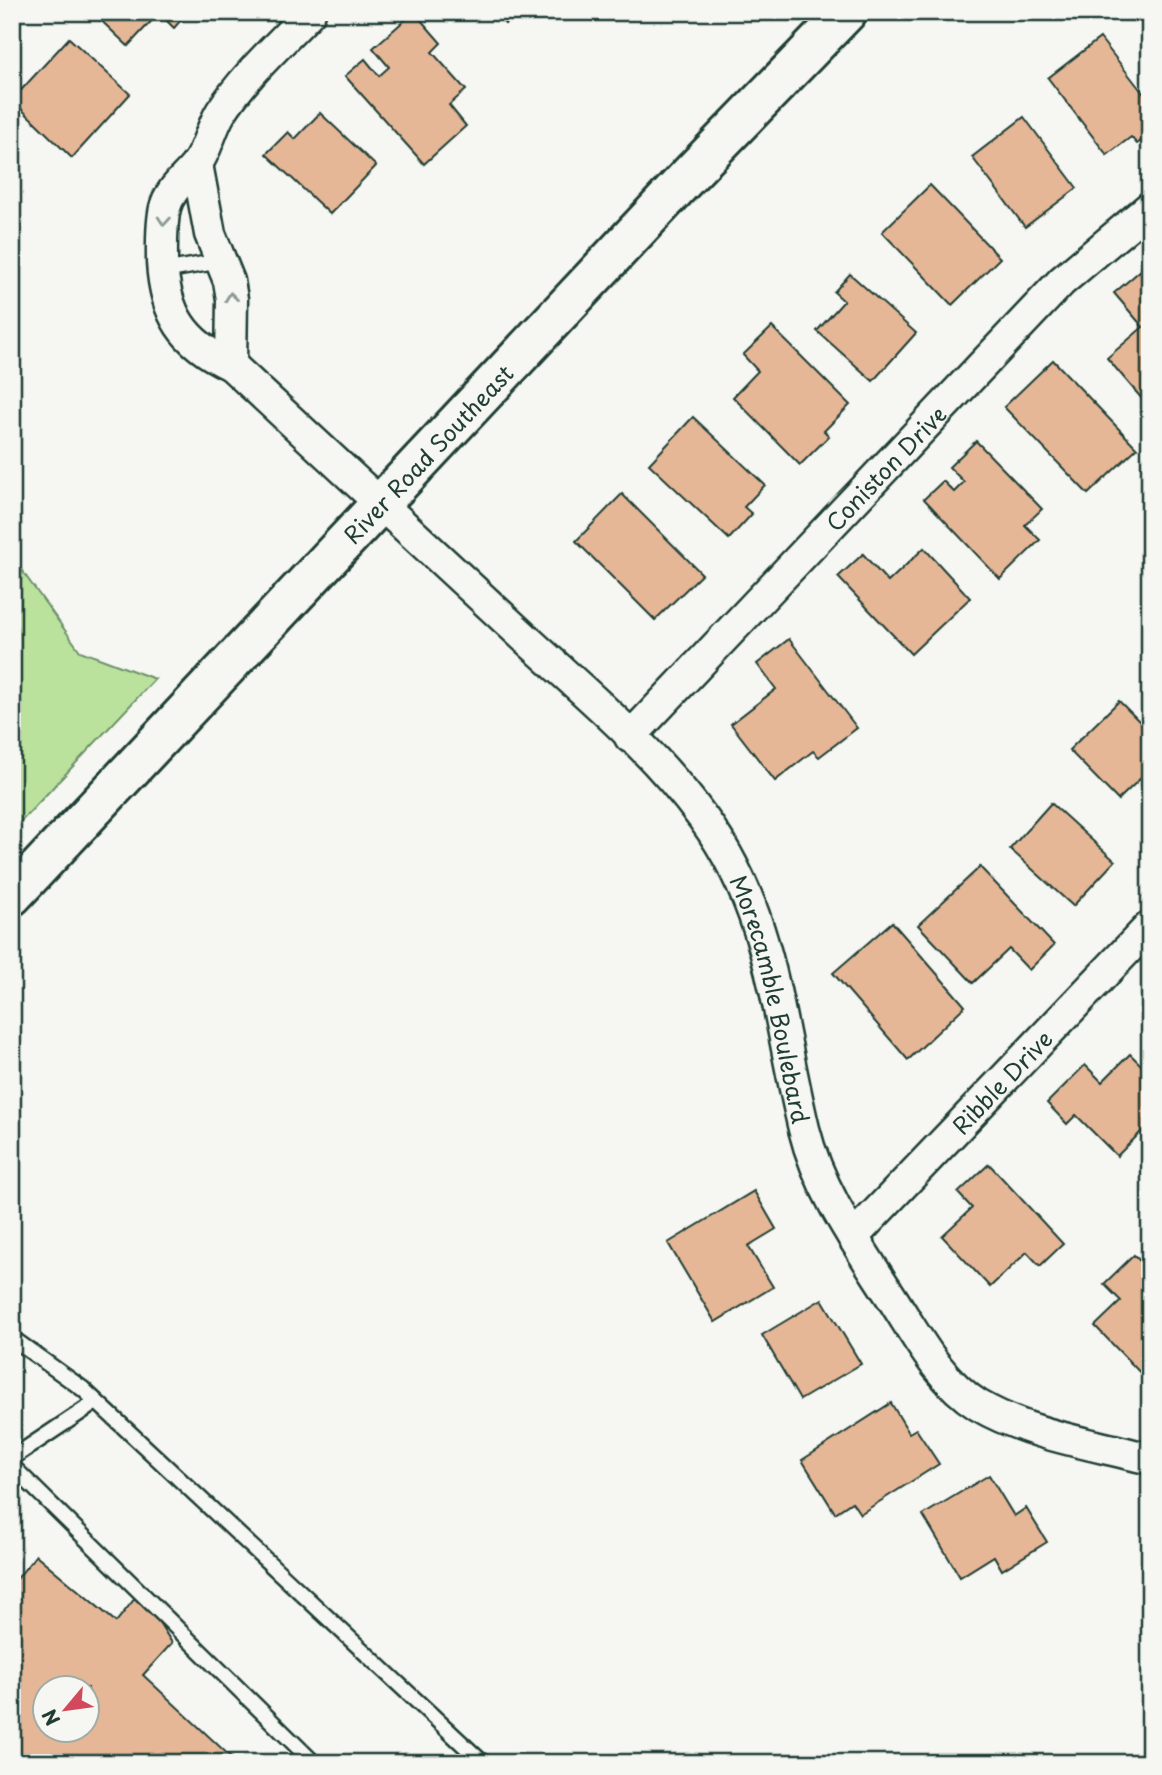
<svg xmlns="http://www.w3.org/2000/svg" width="1162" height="1775" font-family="'Playpen Sans',sans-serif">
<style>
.green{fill:#bae29d;stroke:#6c9068;stroke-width:2}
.building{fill:#e6b796;stroke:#1f3d34;stroke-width:2;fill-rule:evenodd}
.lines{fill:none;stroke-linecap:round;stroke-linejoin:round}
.service-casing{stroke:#1f3d34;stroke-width:19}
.minor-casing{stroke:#1f3d34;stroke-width:35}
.secondary-casing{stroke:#1f3d34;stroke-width:44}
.service{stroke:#f6f6f2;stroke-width:14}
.minor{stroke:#f6f6f2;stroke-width:30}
.secondary{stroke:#f6f6f2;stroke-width:38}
.oneway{stroke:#8a9a93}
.labels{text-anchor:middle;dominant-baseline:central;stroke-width:5;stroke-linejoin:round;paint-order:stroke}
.street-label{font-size:23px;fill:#1f3d34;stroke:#f6f6f2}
</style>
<rect width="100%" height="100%" fill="#f6f6f2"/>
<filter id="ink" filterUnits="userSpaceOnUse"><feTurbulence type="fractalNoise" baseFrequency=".0143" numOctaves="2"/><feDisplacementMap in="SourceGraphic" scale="14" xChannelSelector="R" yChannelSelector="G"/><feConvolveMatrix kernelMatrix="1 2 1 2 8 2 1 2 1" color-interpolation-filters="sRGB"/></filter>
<g filter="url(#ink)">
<!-- green -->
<polygon class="green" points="12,557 80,651 155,679 12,831"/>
<!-- building -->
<g class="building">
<polygon points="92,12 188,12 174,28 159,13 128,46"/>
<polygon points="414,12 441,43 432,52 466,90 449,105 466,126 424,164 345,76 365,59 379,76 389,67 373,48"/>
<polygon points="493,12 516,12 505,24"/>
<polygon points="69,38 130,94 72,158 12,100"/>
<polygon points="1100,38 1150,102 1150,134 1137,144 1131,137 1107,155 1048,78"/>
<polygon points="320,113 376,166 330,214 266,154 288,132 295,139"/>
<polygon points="1024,117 1077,188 1025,227 972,157"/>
<polygon points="930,185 1000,258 952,305 882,232"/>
<polygon points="1141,270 1150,281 1149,407 1107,358 1143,327 1114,293"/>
<polygon points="850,274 916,333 873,381 817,331 844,301 834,292"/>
<polygon points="772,327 850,405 824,431 829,436 800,465 733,397 758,371 743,355"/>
<polygon points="1053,360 1137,448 1088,494 1004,407"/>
<polygon points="693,417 765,485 744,507 752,514 729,539 649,464"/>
<polygon points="976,441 1042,509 1025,525 1040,540 1000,579 924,499 943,481 954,492 964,482 949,467"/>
<polygon points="622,494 702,574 655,620 576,541"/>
<polygon points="924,548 970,598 911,654 838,577 863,554 888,582"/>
<polygon points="789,639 857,728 819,757 813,751 775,781 731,724 776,689 757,664"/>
<polygon points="1119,701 1150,732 1150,783 1143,776 1118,800 1069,750"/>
<polygon points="1051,803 1115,861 1073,906 1010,849"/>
<polygon points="980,867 1054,945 1029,970 1009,949 973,983 918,925"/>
<polygon points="892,922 965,1006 908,1060 833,973"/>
<polygon points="1130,1054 1150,1074 1150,1123 1117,1156 1076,1115 1067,1124 1047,1103 1085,1065 1102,1082"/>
<polygon points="989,1164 1063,1244 1040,1266 1027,1252 990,1287 942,1236 972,1208 958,1193"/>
<polygon points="754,1191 776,1229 748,1246 773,1287 715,1322 668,1243"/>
<polygon points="1134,1255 1150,1271 1150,1383 1095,1326 1121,1301 1104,1284"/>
<polygon points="822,1299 861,1364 800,1400 762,1335"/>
<polygon points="891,1403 909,1433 916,1429 939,1464 860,1514 852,1502 835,1513 802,1460"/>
<polygon points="989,1475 1014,1516 1026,1508 1047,1542 1002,1570 994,1556 960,1577 923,1515"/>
<path d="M36,1555L116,1622L140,1592L172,1643L143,1675L232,1758L228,1763H12V1585ZM46,1688H88V1730H46Z"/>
</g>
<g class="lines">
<defs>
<g id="service">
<polyline points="163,271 221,261"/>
<polyline points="12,1338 83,1389 483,1763"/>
<polyline points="12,1458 96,1402"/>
<polyline points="12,1466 314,1763"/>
</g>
<g id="minor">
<path id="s1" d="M310,12C280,44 245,75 221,112C211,128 207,151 196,165C185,179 169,190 165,208C161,225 162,245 162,262C165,314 183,343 231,365C329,455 426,546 523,636C585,693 653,749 703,818C773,913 777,1018 804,1129C819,1190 856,1242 890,1295C915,1333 938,1380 978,1405C1029,1435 1093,1444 1150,1459"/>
<polyline points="197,164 210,234 229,281 232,299 231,365"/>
<path id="s2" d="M630,737L1062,281L1150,207"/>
<path id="s3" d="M853,1237L1150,926"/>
</g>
<g id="secondary">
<path id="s4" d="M12,896L691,173L847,12"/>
</g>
</defs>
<!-- service casing -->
<use href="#service" class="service-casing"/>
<!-- minor casing -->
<use href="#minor" class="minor-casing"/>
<!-- secondary casing -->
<use href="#secondary" class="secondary-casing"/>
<!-- service -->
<use href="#service" class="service"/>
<!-- minor -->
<use href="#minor" class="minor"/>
<!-- secondary -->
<use href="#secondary" class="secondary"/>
</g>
<!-- one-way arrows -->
<defs><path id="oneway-chevron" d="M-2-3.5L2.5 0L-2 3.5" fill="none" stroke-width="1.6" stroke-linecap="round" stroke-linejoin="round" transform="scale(1.75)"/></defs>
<g class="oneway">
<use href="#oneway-chevron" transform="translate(164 221) rotate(95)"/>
<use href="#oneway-chevron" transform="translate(231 297) rotate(-97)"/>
</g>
</g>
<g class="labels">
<!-- street labels -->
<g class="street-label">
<text stroke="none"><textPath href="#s4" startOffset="607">River Road Southeast</textPath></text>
<text stroke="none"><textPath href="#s2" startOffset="371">Coniston Drive</textPath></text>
<text stroke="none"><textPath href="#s1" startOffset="1283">Morecamble Boulebard</textPath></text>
<text stroke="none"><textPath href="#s3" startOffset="215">Ribble Drive</textPath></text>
</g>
</g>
<!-- margin -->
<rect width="1162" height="1775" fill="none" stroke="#f6f6f2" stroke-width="42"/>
<rect x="21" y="21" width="1120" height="1733" fill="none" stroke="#1f3d34" stroke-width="2.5" filter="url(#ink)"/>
<!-- north arrow -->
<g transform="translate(66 1709) rotate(241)"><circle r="33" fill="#f6f6f2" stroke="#a0aca6" stroke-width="2"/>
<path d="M0-5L12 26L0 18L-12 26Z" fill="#d1495b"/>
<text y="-10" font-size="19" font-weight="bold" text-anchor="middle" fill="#1f3d34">N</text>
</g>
</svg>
